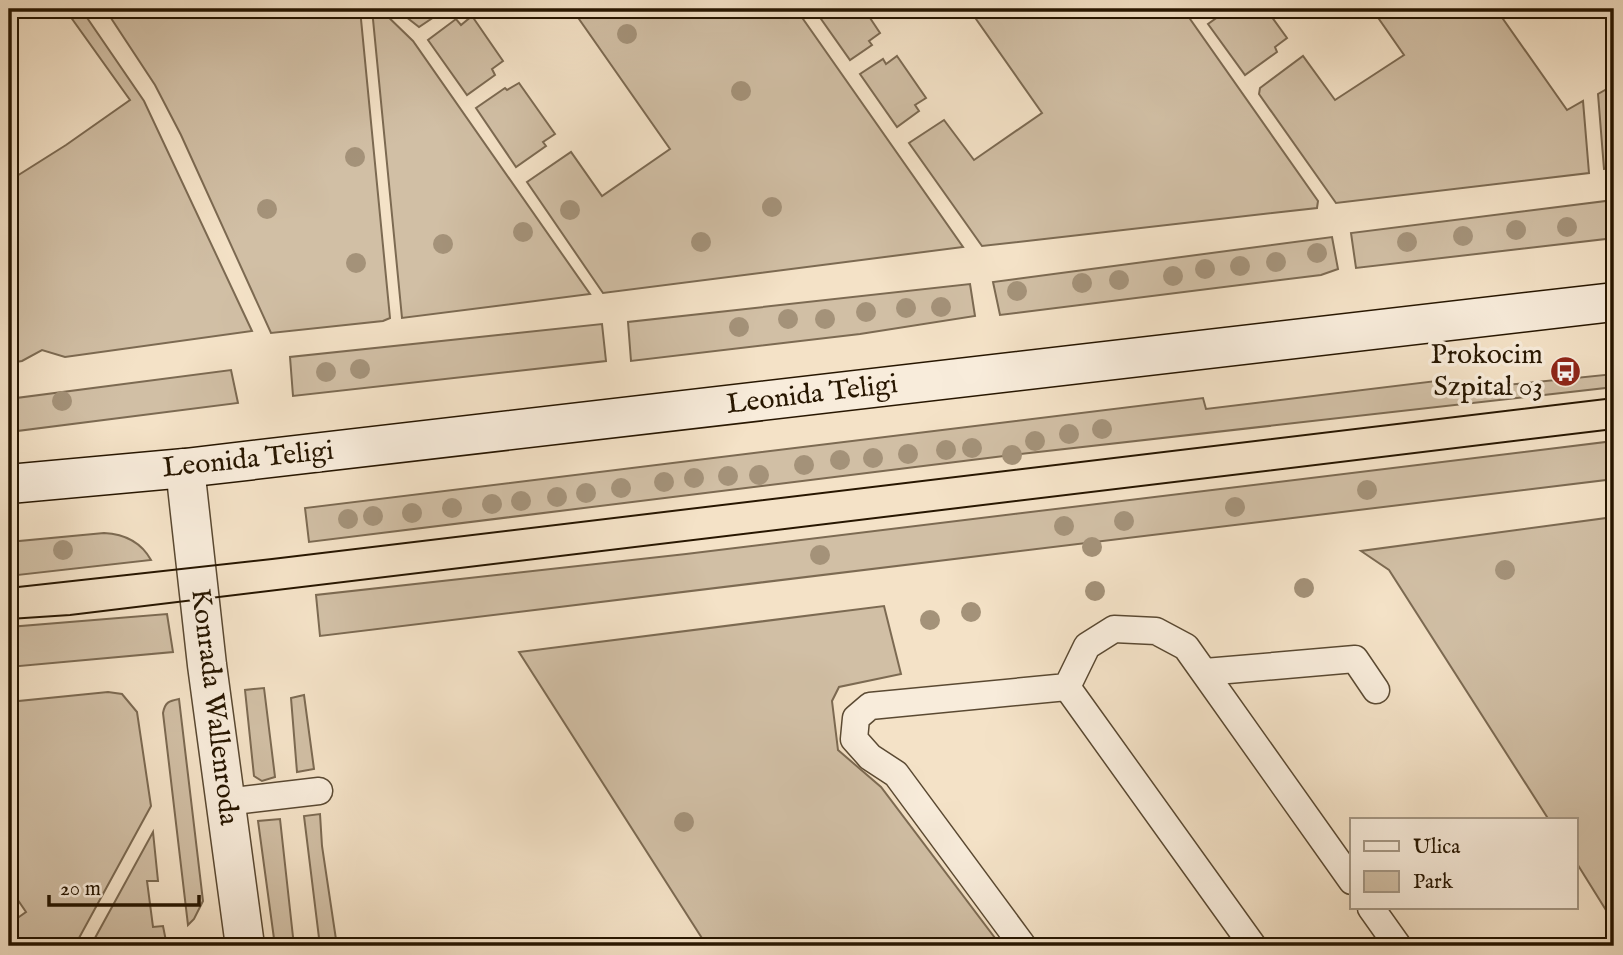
<svg xmlns="http://www.w3.org/2000/svg" width="1623" height="955" font-family="'IM FELL English',serif">
<style>
.green{fill:#d1bfa5;stroke:#7c6a52;stroke-width:2}
.lines{fill:none;stroke-linecap:round;stroke-linejoin:round}
.lane-casing{stroke:#5a4932;stroke-width:29}
.street-casing{stroke:#5a4932;stroke-width:41}
.secondary-casing{stroke:#271600;stroke-width:41}
.lane{stroke:#f8ecdb;stroke-width:26}
.street{stroke:#f8ecdb;stroke-width:38}
.secondary{stroke:#f8ecdb;stroke-width:38}
.tram{stroke:#271600;stroke-width:2}
.tree{fill:#a49279}
.labels{text-anchor:middle;dominant-baseline:central;stroke-width:7;stroke-linejoin:round;paint-order:stroke}
.poi-label{font-size:28px;fill:#271600;stroke:#f8ecdb;text-anchor:end}
.street-label{font-size:28px;fill:#271600;stroke:#f8ecdb}
</style>
<rect width="100%" height="100%" fill="#f4e2c7"/>
<filter id="stains"><feTurbulence type="fractalNoise" baseFrequency=".00286" numOctaves="4"/><feColorMatrix values="0 0 0 0 .2 0 0 0 0 .09 0 0 0 0 .02 0 0 0 .5 -.17"/></filter>
<radialGradient id="worn" r=".72"><stop offset=".6" stop-color="#630" stop-opacity="0"/><stop offset="1" stop-color="#630" stop-opacity=".3"/></radialGradient>
<!-- green -->
<g class="green">
<polygon points="65,9 81,9 144,101 252,331 65,357 42,350 22,361 9,363 9,181 66,145 130,100"/>
<polygon points="105,9 360,9 390,318 383,321 271,333 181,135 155,85"/>
<polygon points="372,9 380,9 413,41 590,294 402,318"/>
<polygon points="396,9 446,9 419,27"/>
<polygon points="572,9 796,9 963,247 603,293 527,182 571,152 602,196 670,149"/>
<polygon points="814,9 864,9 880,33 869,41 872,45 850,60"/>
<polygon points="969,9 1183,9 1318,201 1317,208 982,246 909,143 944,120 974,160 1042,113"/>
<polygon points="1229,9 1266,9 1287,38 1275,47 1277,52 1245,75 1208,24"/>
<polygon points="1372,9 1496,9 1567,110 1583,101 1589,173 1336,203 1259,94 1260,88 1303,56 1335,100 1404,55"/>
<polygon points="472,16 503,61 492,69 495,75 467,95 428,40 456,19 461,25"/>
<polygon points="897,56 926,98 915,105 919,111 897,127 860,74 883,59 886,64"/>
<polygon points="519,83 555,134 543,142 546,146 516,167 476,108 505,88 507,90"/>
<polygon points="1614,85 1614,168 1604,169 1598,94"/>
<polygon points="1614,200 1614,238 1356,268 1351,233"/>
<polygon points="1332,237 1338,269 1321,275 1000,315 993,282"/>
<polygon points="970,284 975,316 860,334 631,361 628,322"/>
<polygon points="602,324 606,361 293,396 290,357"/>
<polygon points="231,370 238,403 9,432 9,399"/>
<polygon points="1614,374 1614,387 1012,455 309,542 305,508 1203,398 1206,409 1436,381 1438,392"/>
<polygon points="1614,441 1614,479 320,636 316,595 686,554"/>
<polygon points="1614,517 1614,923 1576,862 1576,820 1549,820 1389,570 1361,551"/>
<path d="M104,533C124,534 141,542 151,560L9,576V542Z"/>
<polygon points="884,606 901,674 839,687 832,701 838,750 881,787 1001,946 707,946 519,652"/>
<polygon points="167,614 173,652 9,667 9,627"/>
<polygon points="264,688 275,777 262,781 254,776 245,690"/>
<polygon points="108,692 122,694 137,712 151,806 79,938 66,946 9,946 9,924 26,912 9,887 9,702"/>
<polygon points="304,695 314,769 297,772 291,698"/>
<path d="M179,699L203,901L194,919L188,925L163,713C165,702 169,701 179,699Z"/>
<polygon points="320,814 322,846 337,946 320,946 304,816"/>
<polygon points="280,819 294,946 275,946 258,821"/>
<polygon points="153,832 158,881 147,881 153,927 163,926 167,946 101,946 95,938"/>
</g>
<g class="lines">
<defs>
<g id="lane">
<polyline points="1205,672 1355,659 1376,690"/>
<polyline points="1067,687 1253,946"/>
<polyline points="226,802 319,791"/>
<polyline points="1371,908 1398,946"/>
<polyline points="1023,946 896,774 870,757 854,739 856,718 870,706 1067,687 1087,646 1114,629 1156,631 1186,647 1352,881"/>
</g>
<polyline id="street" points="185,468 207,665 245,946"/>
<polyline id="secondary" points="9,484 185,468 1614,302"/>
</defs>
<!-- lane casing -->
<use href="#lane" class="lane-casing"/>
<!-- street casing -->
<use href="#street" class="street-casing"/>
<!-- secondary casing -->
<use href="#secondary" class="secondary-casing"/>
<!-- lane -->
<use href="#lane" class="lane"/>
<!-- street -->
<use href="#street" class="street"/>
<!-- secondary -->
<use href="#secondary" class="secondary"/>
<!-- tram -->
<g class="tram">
<polyline points="9,588 272,559 1614,398"/>
<polyline points="9,619 70,615 1614,429"/>
</g>
</g>
<!-- trees -->
<g class="tree">
<circle cx="627" cy="34" r="10"/>
<circle cx="741" cy="91" r="10"/>
<circle cx="355" cy="157" r="10"/>
<circle cx="772" cy="207" r="10"/>
<circle cx="267" cy="209" r="10"/>
<circle cx="570" cy="210" r="10"/>
<circle cx="1567" cy="227" r="10"/>
<circle cx="1516" cy="230" r="10"/>
<circle cx="523" cy="232" r="10"/>
<circle cx="1463" cy="236" r="10"/>
<circle cx="701" cy="242" r="10"/>
<circle cx="1407" cy="242" r="10"/>
<circle cx="443" cy="244" r="10"/>
<circle cx="1317" cy="253" r="10"/>
<circle cx="1276" cy="262" r="10"/>
<circle cx="356" cy="263" r="10"/>
<circle cx="1240" cy="266" r="10"/>
<circle cx="1205" cy="269" r="10"/>
<circle cx="1173" cy="276" r="10"/>
<circle cx="1119" cy="280" r="10"/>
<circle cx="1082" cy="283" r="10"/>
<circle cx="1017" cy="291" r="10"/>
<circle cx="941" cy="307" r="10"/>
<circle cx="906" cy="308" r="10"/>
<circle cx="866" cy="312" r="10"/>
<circle cx="788" cy="319" r="10"/>
<circle cx="825" cy="319" r="10"/>
<circle cx="739" cy="327" r="10"/>
<circle cx="360" cy="369" r="10"/>
<circle cx="326" cy="372" r="10"/>
<circle cx="62" cy="401" r="10"/>
<circle cx="1102" cy="429" r="10"/>
<circle cx="1069" cy="434" r="10"/>
<circle cx="1035" cy="441" r="10"/>
<circle cx="972" cy="448" r="10"/>
<circle cx="946" cy="450" r="10"/>
<circle cx="908" cy="454" r="10"/>
<circle cx="1012" cy="455" r="10"/>
<circle cx="873" cy="458" r="10"/>
<circle cx="840" cy="460" r="10"/>
<circle cx="804" cy="465" r="10"/>
<circle cx="759" cy="475" r="10"/>
<circle cx="728" cy="476" r="10"/>
<circle cx="694" cy="478" r="10"/>
<circle cx="664" cy="482" r="10"/>
<circle cx="621" cy="488" r="10"/>
<circle cx="1367" cy="490" r="10"/>
<circle cx="586" cy="493" r="10"/>
<circle cx="557" cy="497" r="10"/>
<circle cx="521" cy="501" r="10"/>
<circle cx="492" cy="504" r="10"/>
<circle cx="1235" cy="507" r="10"/>
<circle cx="452" cy="508" r="10"/>
<circle cx="412" cy="513" r="10"/>
<circle cx="373" cy="516" r="10"/>
<circle cx="348" cy="519" r="10"/>
<circle cx="1124" cy="521" r="10"/>
<circle cx="1064" cy="526" r="10"/>
<circle cx="1092" cy="547" r="10"/>
<circle cx="63" cy="550" r="10"/>
<circle cx="820" cy="555" r="10"/>
<circle cx="1505" cy="570" r="10"/>
<circle cx="1304" cy="588" r="10"/>
<circle cx="1095" cy="591" r="10"/>
<circle cx="971" cy="612" r="10"/>
<circle cx="930" cy="620" r="10"/>
<circle cx="684" cy="822" r="10"/>
</g>
<!-- icons -->
<defs>
<symbol id="bus-disc" viewBox="-11 -11 22 22"><circle r="9.5" fill="#8f2418" stroke="#f8ecdb"/><path d="M-5-6H5V4H4V6H2V4H-2V6H-4V4H-5ZM-3.5-4V0h7V-4ZM-3.5 1.2v1.5H-2V1.2ZM2 1.2v1.5H3.5V1.2Z" fill="#fff"/></symbol>
</defs>
<g fill-rule="evenodd">
<use href="#bus-disc" x="1548" y="354" width="35" height="35"/>
</g>
<g class="labels">
<!-- poi labels -->
<g class="poi-label">
<text x="1543" y="355">Prokocim<tspan x="1543" dy="32">Szpital 03</tspan></text>
</g>
<!-- street labels -->
<g class="street-label">
<text transform="translate(812 395) rotate(-7)">Leonida Teligi</text>
<text transform="translate(248 460) rotate(-6)">Leonida Teligi</text>
<text transform="translate(214 707) rotate(83)">Konrada Wallenroda</text>
</g>
</g>
<!-- margin -->
<rect width="1623" height="955" fill="none" stroke="#f4e2c7" stroke-width="35"/>
<rect x="10" y="10" width="1602" height="934" fill="none" stroke="#271600" stroke-width="3.5"/>
<rect x="18" y="18" width="1588" height="920" fill="none" stroke="#271600" stroke-width="2"/>
<!-- legend -->
<rect x="1350" y="818" width="228" height="91" fill="#f8ecdb" stroke="#a49683" stroke-width="2"/>
<rect x="1364" y="841" width="35" height="10" fill="#f8ecdb" stroke="#a49683" stroke-width="2"/>
<text x="1413" y="853" font-size="21" fill="#271600">Ulica</text>
<rect x="1364" y="871" width="35" height="21" fill="#d1bfa5" stroke="#a49683" stroke-width="2"/>
<text x="1413" y="888" font-size="21" fill="#271600">Park</text>
<!-- scale -->
<path d="M49 895v10h150v-10" fill="none" stroke="#271600" stroke-width="3.5"/>
<text x="60" y="895" font-size="21" fill="#271600" stroke="#f8ecdb" stroke-width="5" paint-order="stroke">20 m</text>
<rect width="100%" height="100%" filter="url(#stains)"/>
<rect width="100%" height="100%" fill="url(#worn)"/>
</svg>
